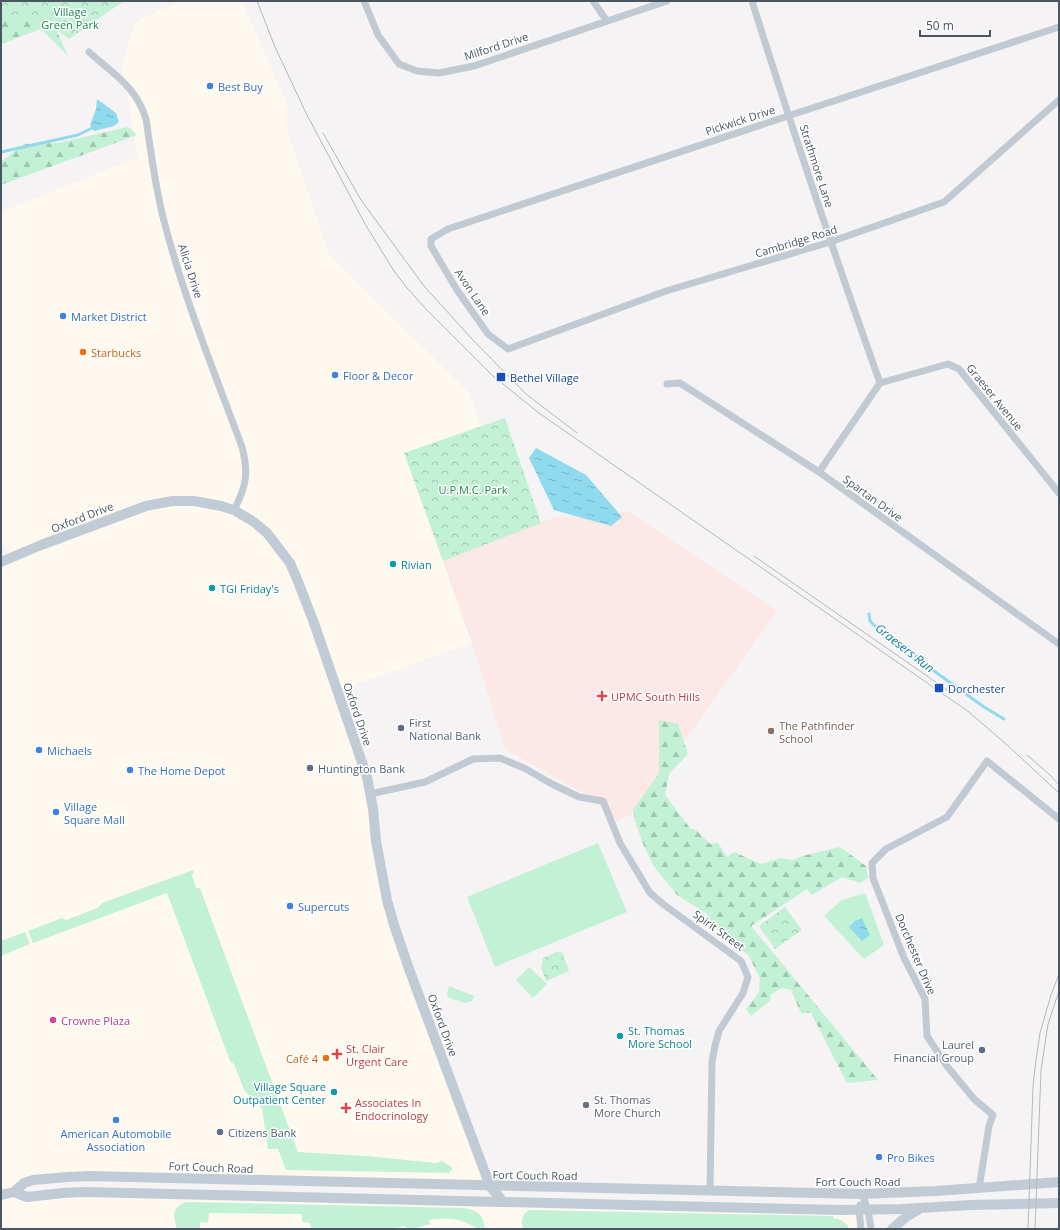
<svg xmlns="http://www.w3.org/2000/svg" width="1060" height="1230" font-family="'Open Sans',sans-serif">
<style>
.commercial{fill:#fdf9ef}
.medical{fill:#fce8e6}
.green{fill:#c3f1d5}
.forest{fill:url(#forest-firs)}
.park{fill:url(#park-crowns)}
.water{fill:url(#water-ripples)}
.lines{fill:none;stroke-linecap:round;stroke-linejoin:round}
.stream{stroke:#90daee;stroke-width:3}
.street{stroke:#c1cad2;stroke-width:7}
.secondary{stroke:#c1cbd6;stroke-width:10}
.tram{stroke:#b5b8bd;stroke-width:1}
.shop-dot{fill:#3f7fe0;stroke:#fff;stroke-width:1.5}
.food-dot{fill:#e8710a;stroke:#fff;stroke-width:1.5}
.transit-dot{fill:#1a4fb4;stroke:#fff;stroke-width:1.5}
.culture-dot{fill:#0f9aa8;stroke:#fff;stroke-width:1.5}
.health-dot{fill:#e0444e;stroke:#fff;stroke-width:1.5}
.service-dot{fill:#5c6f8a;stroke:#fff;stroke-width:1.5}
.education-dot{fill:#8d6e63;stroke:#fff;stroke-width:1.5}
.hotel-dot{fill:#d1479c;stroke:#fff;stroke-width:1.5}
.worship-dot{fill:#6b7280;stroke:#fff;stroke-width:1.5}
.labels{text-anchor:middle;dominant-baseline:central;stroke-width:3;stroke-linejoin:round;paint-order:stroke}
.park-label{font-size:11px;fill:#17864f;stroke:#fff}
.street-label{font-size:11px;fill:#4a5661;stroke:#fff}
.shop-label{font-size:11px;fill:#366cbe;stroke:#fff;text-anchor:start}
.food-label{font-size:11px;fill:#c56008;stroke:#fff;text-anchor:start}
.transit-label{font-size:11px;fill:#164399;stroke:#fff;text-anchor:start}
.culture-label{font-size:11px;fill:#0d838f;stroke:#fff;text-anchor:start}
.health-label{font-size:11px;fill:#be3a42;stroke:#fff;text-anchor:start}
.service-label{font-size:11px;fill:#4e5e75;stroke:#fff;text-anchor:start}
.education-label{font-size:11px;fill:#785e54;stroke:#fff;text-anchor:start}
.hotel-label{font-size:11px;fill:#b23c85;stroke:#fff;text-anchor:start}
.worship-label{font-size:11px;fill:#5b616d;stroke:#fff;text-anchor:start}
.water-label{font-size:12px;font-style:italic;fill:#0c7c9b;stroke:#fff}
</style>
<defs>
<pattern id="forest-firs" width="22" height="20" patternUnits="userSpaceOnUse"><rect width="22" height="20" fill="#c3f1d5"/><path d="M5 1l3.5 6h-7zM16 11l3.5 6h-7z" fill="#a0c6b0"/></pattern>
<pattern id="park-crowns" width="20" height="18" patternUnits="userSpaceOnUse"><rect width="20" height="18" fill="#c3f1d5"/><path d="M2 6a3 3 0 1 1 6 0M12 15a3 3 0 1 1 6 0" fill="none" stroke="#a0c6b0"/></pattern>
<pattern id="water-ripples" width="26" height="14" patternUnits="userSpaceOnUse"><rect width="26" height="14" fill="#90daee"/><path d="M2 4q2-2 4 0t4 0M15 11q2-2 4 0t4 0" fill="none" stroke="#78b4c4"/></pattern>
</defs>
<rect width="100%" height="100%" fill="#f5f3f3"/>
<!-- commercial -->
<polygon class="commercial" points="181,1 242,1 287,104 287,130 329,254 470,394 480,426 405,453 472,643 337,691 361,758 387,900 490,1186 50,1178 14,1191 50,1194 859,1210 861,1229 1,1229 1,562 11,559 1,540 1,212 138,157 122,66 135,22"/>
<!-- medical -->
<polygon class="medical" points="630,512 777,611 632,814 616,822 592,798 505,749 472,643 443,561 552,518"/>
<!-- green -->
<g class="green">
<polygon points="598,843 627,912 495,967 467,897"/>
<polygon points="193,870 194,873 192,875 196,888 200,888 298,1152 367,1156 436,1163 442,1161 453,1168 449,1173 286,1170 278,1149 268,1149 262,1109 244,1090 234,1064 230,1061 167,893 33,943 28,931 62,918 66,920 98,908 102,903"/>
<polygon points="865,893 884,945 864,959 824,916 842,900"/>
<polygon points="25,932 30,944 1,956 1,941"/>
<polygon points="529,967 547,984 533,998 516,980"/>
<polygon points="449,986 474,996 472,1001 464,1003 448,997 447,994"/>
<path d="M186,1202L464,1208C478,1211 482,1213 485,1228L481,1227L480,1229H478C458,1218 451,1217 429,1220L430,1224L413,1229H408L404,1226L390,1229L389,1228L385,1229H312L310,1223L302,1222V1214L209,1213L208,1223L200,1222V1229H177C173,1216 171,1208 186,1202Z"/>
<path d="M530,1210L833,1216V1218C841,1219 845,1222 850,1229H685V1228L523,1229C521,1221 522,1213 530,1210Z"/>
</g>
<!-- forest -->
<g class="forest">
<polygon points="1,8 32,14 53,23 68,56 41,29 1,44"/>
<polygon points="128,127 137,135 1,185 1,162 24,144 58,143"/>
<polygon points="659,720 678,724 688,754 669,774 665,795 690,828 697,831 710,844 718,843 727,857 734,852 761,864 780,858 793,860 802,856 840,847 866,866 868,878 860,883 842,877 812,895 807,889 751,926 878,1080 847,1083 811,1013 801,1013 791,990 782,988 771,994 770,1001 751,1016 746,1009 759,992 760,979 749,956 709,923 707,914 677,895 653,865 643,844 635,821 633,810 659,773"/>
</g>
<!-- park -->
<g class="park">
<polygon points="1,1 124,1 69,39 42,19 1,19"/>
<polygon points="505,418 541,523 443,561 404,453"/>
<polygon points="785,907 802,930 775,949 759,926"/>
<polygon points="556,952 562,952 569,971 546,981 541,968 543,958"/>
</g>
<!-- water -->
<g class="water">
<polygon points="97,99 116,113 119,122 114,126 94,131 90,125 96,109"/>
<polygon points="536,448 586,475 622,517 611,526 554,510 529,458"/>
<polygon points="862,918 870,935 862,941 849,927 855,921"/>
</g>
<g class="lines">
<!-- stream -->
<g class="stream">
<polyline points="1,152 78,135 92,128"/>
<polyline points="869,614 870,621 876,627 907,647 923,663 984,707 1004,719"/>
</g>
<!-- street -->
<g class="street">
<polyline points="364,1 378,35 399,64 417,71 439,73 474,66 667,1"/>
<polyline points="593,1 607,21"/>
<path d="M752,1C792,129 835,256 880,383"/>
<polyline points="1059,27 788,116 448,229 431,239 431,246 457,290 488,334 508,349 666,291 830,242 944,202 1059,100"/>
<path d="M89,52C113,74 136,86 146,119C151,152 155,185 163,217C183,296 214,371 242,447C249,473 246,487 234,510"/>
<polyline points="667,384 680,383 819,472 1059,644"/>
<polyline points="819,472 880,383 948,364 959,369 1059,493"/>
<polyline points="370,794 425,782 473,759 500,758 524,768 552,784 579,797 603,801 620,843 650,893 663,904 741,961 748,977 743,993 719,1031 715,1046 712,1062 710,1191"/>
<polyline points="979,1188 989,1126 993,1115 974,1099 946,1065 927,1036 925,999 904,958 873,878 872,863 886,849 947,817 987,761 1059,819"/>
<polyline points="862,1194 868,1210 871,1229"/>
<polyline points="860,1205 859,1210 861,1229"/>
</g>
<!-- secondary -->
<g class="secondary">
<polyline points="1,562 41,545 146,506 172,501 194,501 221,506 234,510 254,522 267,533 290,563 297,579 314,623 367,777 373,809 376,841 387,900 394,925 409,969 490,1186 503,1202"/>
<polyline points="14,1192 27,1197 63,1193 85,1192 840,1210 902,1209 971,1205 1059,1203"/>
<polyline points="1,1195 14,1192 24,1183 33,1180 67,1177 88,1176 862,1194 936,1191 1059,1182"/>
<polyline points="892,1229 906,1217 918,1210"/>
</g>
<!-- tram -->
<g class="tram">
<polyline points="257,1 275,47 306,113 365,224 394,271 407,288 425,308 493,376 539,413 969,712 1006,744 1059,793"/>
<polyline points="323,133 361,200 424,286 472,339 526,394 577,433"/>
<polyline points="754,556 953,694"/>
<polyline points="1027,755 1050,775 1059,785"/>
<polyline points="1028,1229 1033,1086 1036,1060 1040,1033 1051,995 1059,974"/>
<polyline points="1035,1229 1041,1070 1048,1024 1059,991"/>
</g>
</g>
<!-- markers -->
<g class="shop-dot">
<circle cx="210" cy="86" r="4"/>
<circle cx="63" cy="316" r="4"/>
<circle cx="335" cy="375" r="4"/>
<circle cx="39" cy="750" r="4"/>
<circle cx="130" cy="770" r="4"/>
<circle cx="56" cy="812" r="4"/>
<circle cx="290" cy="906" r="4"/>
<circle cx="116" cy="1120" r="4"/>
<circle cx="879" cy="1157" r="4"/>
</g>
<g class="food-dot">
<circle cx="83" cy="352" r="4"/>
<circle cx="326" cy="1058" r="4"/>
</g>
<g class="transit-dot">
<rect x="496" y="372" width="10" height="10" rx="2"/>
<rect x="934" y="683" width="10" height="10" rx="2"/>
</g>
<g class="culture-dot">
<circle cx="393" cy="564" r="4"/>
<circle cx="212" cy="588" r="4"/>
<circle cx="620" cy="1036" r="4"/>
<circle cx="334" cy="1092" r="4"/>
</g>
<g class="health-dot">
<path d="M600 690h4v4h4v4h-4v4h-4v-4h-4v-4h4z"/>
<path d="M335 1048h4v4h4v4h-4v4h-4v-4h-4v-4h4z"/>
<path d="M344 1102h4v4h4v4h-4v4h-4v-4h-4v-4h4z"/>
</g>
<g class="service-dot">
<circle cx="401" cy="728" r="4"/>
<circle cx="310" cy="768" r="4"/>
<circle cx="982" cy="1050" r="4"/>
<circle cx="220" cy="1132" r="4"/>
</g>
<circle class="education-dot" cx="771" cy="731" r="4"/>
<circle class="hotel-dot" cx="53" cy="1020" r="4"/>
<circle class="worship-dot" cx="586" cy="1105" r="4"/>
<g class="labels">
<!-- park labels -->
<g class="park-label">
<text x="70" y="11">Village<tspan x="70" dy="13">Green Park</tspan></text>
<text x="473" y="489">U.P.M.C. Park</text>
</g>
<!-- street labels -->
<g class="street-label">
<text transform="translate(496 46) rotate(-18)">Milford Drive</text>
<text transform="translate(740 120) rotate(-18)">Pickwick Drive</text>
<text transform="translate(817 166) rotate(72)">Strathmore Lane</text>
<text transform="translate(796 241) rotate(-17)">Cambridge Road</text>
<text transform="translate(191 271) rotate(72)">Alicia Drive</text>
<text transform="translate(473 292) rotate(56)">Avon Lane</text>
<text transform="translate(995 397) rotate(51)">Graeser Avenue</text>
<text transform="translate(873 498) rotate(36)">Spartan Drive</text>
<text transform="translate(82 517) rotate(-21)">Oxford Drive</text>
<text transform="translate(358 714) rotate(71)">Oxford Drive</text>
<text transform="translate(719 930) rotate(36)">Spirit Street</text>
<text transform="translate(916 954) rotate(67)">Dorchester Drive</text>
<text transform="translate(443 1025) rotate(70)">Oxford Drive</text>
<text transform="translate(211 1167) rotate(2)">Fort Couch Road</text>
<text transform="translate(535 1175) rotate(1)">Fort Couch Road</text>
<text x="858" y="1181">Fort Couch Road</text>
</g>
<!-- shop labels -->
<g class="shop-label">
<text x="218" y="86">Best Buy</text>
<text x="71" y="316">Market District</text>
<text x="343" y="375">Floor &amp; Decor</text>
<text x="47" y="750">Michaels</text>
<text x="138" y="770">The Home Depot</text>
<text x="64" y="806">Village<tspan x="64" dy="13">Square Mall</tspan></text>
<text x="298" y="906">Supercuts</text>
<text x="116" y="1133" text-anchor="middle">American Automobile<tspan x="116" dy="13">Association</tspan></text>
<text x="887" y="1157">Pro Bikes</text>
</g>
<!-- food labels -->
<g class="food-label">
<text x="91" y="352">Starbucks</text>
<text x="318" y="1058" text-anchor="end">Café 4</text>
</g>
<!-- transit labels -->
<g class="transit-label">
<text x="510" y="377">Bethel Village</text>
<text x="948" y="688">Dorchester</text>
</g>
<!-- culture labels -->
<g class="culture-label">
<text x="401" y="564">Rivian</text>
<text x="220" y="588">TGI Friday's</text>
<text x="628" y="1030">St. Thomas<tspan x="628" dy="13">More School</tspan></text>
<text x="326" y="1086" text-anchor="end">Village Square<tspan x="326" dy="13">Outpatient Center</tspan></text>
</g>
<!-- health labels -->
<g class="health-label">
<text x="611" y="696">UPMC South Hills</text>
<text x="346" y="1048">St. Clair<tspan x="346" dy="13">Urgent Care</tspan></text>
<text x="355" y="1102">Associates In<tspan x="355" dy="13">Endocrinology</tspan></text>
</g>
<!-- service labels -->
<g class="service-label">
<text x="409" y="722">First<tspan x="409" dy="13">National Bank</tspan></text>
<text x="318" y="768">Huntington Bank</text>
<text x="974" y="1044" text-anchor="end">Laurel<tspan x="974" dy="13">Financial Group</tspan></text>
<text x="228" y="1132">Citizens Bank</text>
</g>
<!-- education labels -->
<g class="education-label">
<text x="779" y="725">The Pathfinder<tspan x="779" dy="13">School</tspan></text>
</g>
<!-- hotel labels -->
<g class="hotel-label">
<text x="61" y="1020">Crowne Plaza</text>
</g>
<!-- worship labels -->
<g class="worship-label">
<text x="594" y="1099">St. Thomas<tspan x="594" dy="13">More Church</tspan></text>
</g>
<!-- water labels -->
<g class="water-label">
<text transform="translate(905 648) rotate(38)">Graesers Run</text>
</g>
</g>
<!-- border -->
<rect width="1060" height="1230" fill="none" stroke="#4a5661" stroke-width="4"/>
<!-- scale -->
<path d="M920 30v6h70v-6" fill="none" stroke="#4a5661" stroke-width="2"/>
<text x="926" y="30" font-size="12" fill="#4a5661" stroke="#ffffff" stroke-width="3" paint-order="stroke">50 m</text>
</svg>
